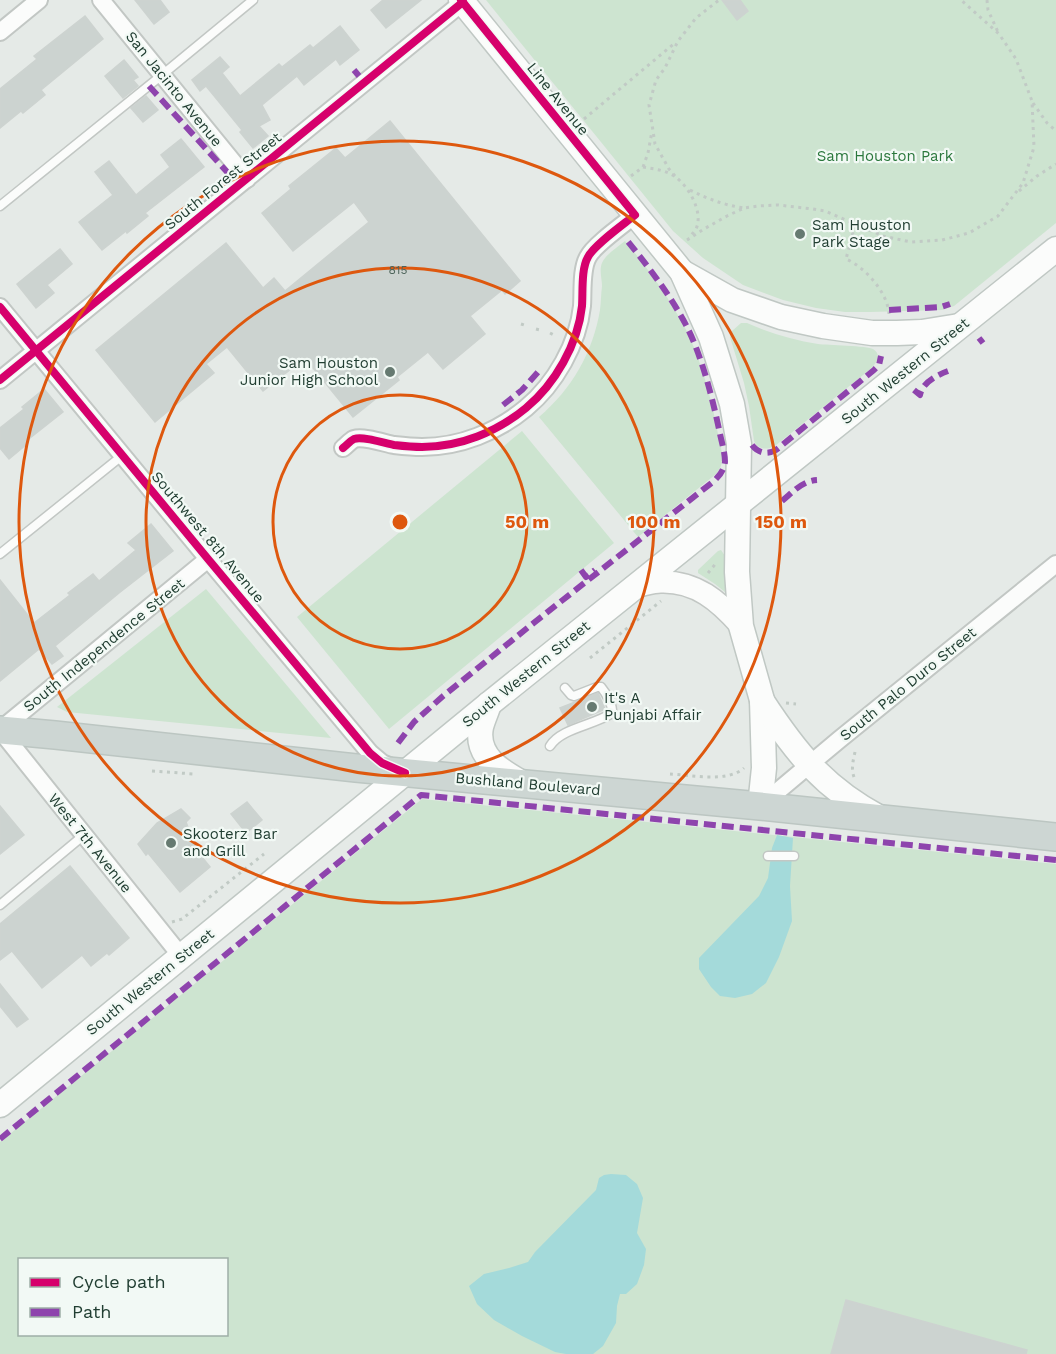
<svg xmlns="http://www.w3.org/2000/svg" width="1056" height="1354" font-family="'Work Sans',sans-serif">
<style>
.green{fill:#cde4d0;fill-rule:evenodd}
.water{fill:#a4dada}
.building{fill:#ccd3d0;stroke:#cdd3d0;stroke-width:1.5}
.lines{fill:none;stroke-linecap:round;stroke-linejoin:round}
.service-casing{stroke:#c2c7c4;stroke-width:11}
.minor-casing{stroke:#c2c7c4;stroke-width:20}
.tertiary-casing{stroke:#c2c7c4;stroke-width:24}
.secondary-casing{stroke:#c0c8c4;stroke-width:27}
.primary-casing{stroke:#bcc6c2;stroke-width:30}
.path{stroke:#c1cac5;stroke-width:3;stroke-dasharray:3 4.5;stroke-linecap:butt}
.service{stroke:#fbfcfb;stroke-width:8}
.minor{stroke:#fbfcfb;stroke-width:16}
.tertiary{stroke:#fbfcfb;stroke-width:21}
.secondary{stroke:#fbfcfb;stroke-width:24}
.primary{stroke:#cdd6d3;stroke-width:27}
.quiet{stroke:#8e44ad;stroke-width:6;stroke-dasharray:12 6;stroke-linecap:butt}
.cycleway-casing{stroke:#f2f9f5;stroke-width:11}
.cycleway{stroke:#d6006c;stroke-width:8}
.ring{fill:none;stroke:#de580e;stroke-width:3}
.poi-dot{fill:#667a71;stroke:#f2f9f5;stroke-width:2}
.labels{text-anchor:middle;dominant-baseline:central;stroke-width:4.5;stroke-linejoin:round;paint-order:stroke}
.number-label{font-size:12px;fill:#4d645a}
.street-label{font-size:15px;fill:#213e32;stroke:#f2f9f5}
.park-label{font-size:15px;fill:#2a773c;stroke:#f2f9f5}
.poi-label{font-size:15px;fill:#213e32;stroke:#f2f9f5;text-anchor:start}
.centre{fill:#de580e;stroke:#f2f9f5;stroke-width:3}
.ring-label{font-size:18px;text-anchor:middle;font-weight:bold;fill:#de580e;stroke:#f2f9f5;stroke-width:4.5;stroke-linejoin:round;paint-order:stroke}
</style>
<rect width="100%" height="100%" fill="#e5eae7"/>
<!-- green -->
<g class="green">
<polygon points="486,0 1056,0 1056,223 954,306 942,310 870,312 845,312 816,308 783,300 743,285 703,258 673,231"/>
<path d="M625,241C647,267 667,295 683,324C700,355 712,400 718,434C720,443 723,453 722,462C721,467 719,470 716,474L638,537L539,417C572,389 593,352 600,310C601,302 601,294 602,286C602,279 599,270 602,263C606,254 618,247 625,241Z"/>
<path d="M741,323H747C769,333 794,340 818,344C827,345 868,346 873,349C884,356 874,366 868,371L775,446C767,450 758,450 754,441L749,406L744,383L730,337L732,331Z"/>
<polygon points="522,431 614,543 389,729 297,617"/>
<polygon points="721,550 725,556 725,579 727,592 725,592 715,584 698,573 698,570 718,551"/>
<polygon points="206,589 331,738 67,712 57,707"/>
<path d="M422,799L1056,864V1354H0V1142ZM20,1260H226V1334H20Z"/>
</g>
<!-- water -->
<g class="water">
<polygon points="777,835 793,838 790,886 792,921 779,957 766,983 752,994 735,998 720,996 711,987 699,969 699,958 759,896 768,878 772,848"/>
<polygon points="611,1174 626,1175 637,1184 643,1198 637,1233 646,1249 644,1265 637,1284 626,1294 620,1294 617,1306 616,1323 603,1346 593,1354 566,1354 555,1352 522,1336 494,1320 477,1304 469,1286 484,1274 509,1268 528,1262 535,1252 596,1190 599,1178 604,1175"/>
</g>
<!-- building -->
<g class="building">
<polygon points="135,0 160,0 169,12 154,24"/>
<polygon points="383,0 421,0 386,28 371,10"/>
<polygon points="722,0 740,0 748,11 737,20"/>
<polygon points="85,16 103,39 41,90 45,95 23,113 21,111 0,128 0,89 37,59 34,56"/>
<polygon points="340,26 359,50 340,65 336,59 304,85 297,76 262,105 270,120 259,126 268,136 253,148 240,132 242,130 206,86 200,91 192,80 220,57 229,67 222,73 240,96 279,64 282,67 310,45 313,48"/>
<polygon points="124,60 138,77 133,80 138,86 123,98 105,76"/>
<polygon points="146,96 158,110 143,122 131,108"/>
<polygon points="390,121 520,281 505,294 502,290 470,316 485,334 443,369 428,352 397,377 399,380 353,417 305,358 263,391 227,347 206,364 214,373 155,422 96,350 226,243 263,288 274,278 285,291 369,222 354,202 293,251 262,213 291,189 289,186 336,148 345,158"/>
<polygon points="181,139 204,167 145,213 148,216 127,233 126,231 102,250 79,222 113,195 95,172 109,161 136,195 170,167 161,155"/>
<polygon points="60,249 72,264 47,285 54,293 36,308 17,284"/>
<polygon points="44,389 63,412 25,442 27,444 9,459 0,448 0,428 24,409 22,407"/>
<polygon points="151,524 173,551 119,593 55,646 63,656 52,664 39,649 0,681 0,580 34,623 70,595 68,593 93,574 99,581 136,550 128,543"/>
<polygon points="598,693 605,709 568,725 560,708"/>
<polygon points="247,802 262,820 246,833 231,814"/>
<polygon points="0,806 24,835 0,854"/>
<polygon points="181,809 190,818 186,822 197,851 210,867 180,892 148,853 146,855 138,844 157,823"/>
<polygon points="70,866 129,938 109,955 107,953 91,966 82,955 42,988 12,951 0,960 0,924"/>
<polygon points="0,984 28,1019 17,1027 0,1006"/>
<polygon points="846,1300 1027,1350 1026,1354 831,1354"/>
</g>
<g class="lines">
<defs>
<g id="service">
<polyline points="0,206 162,75 253,0"/>
<polyline points="0,554 123,455"/>
<path d="M550,746C561,728 595,725 612,713C613,705 606,693 601,687H597L574,696L571,695L565,688"/>
<polyline points="768,856 794,856"/>
<polyline points="0,905 84,835"/>
</g>
<g id="minor">
<polyline points="101,0 247,179"/>
<polyline points="0,32 39,0"/>
<polyline points="0,307 208,559 370,753 382,763 391,767"/>
<polyline points="0,380 463,2"/>
<path d="M343,448C347,445 350,441 354,439C363,436 384,443 394,445C403,446 412,447 422,447C460,447 497,432 526,408C555,384 578,344 582,306C583,292 581,269 588,257C594,245 624,224 635,215"/>
<polyline points="0,730 181,956"/>
<polyline points="0,730 208,559"/>
<polyline points="760,806 840,739 1056,564"/>
</g>
<path id="tertiary" d="M633,587C642,586 652,582 661,582C696,581 719,601 741,626"/>
<g id="secondary">
<polyline points="461,0 682,272 711,337 732,404 739,444 737,572 741,626 762,700 764,768 760,806"/>
<polyline points="682,272 732,300 781,317 823,326 872,333 897,333 922,332 959,326"/>
<path d="M762,701C796,753 824,788 880,818"/>
<path d="M489,704C487,711 483,719 481,727C475,757 502,772 524,784"/>
<polyline points="0,1105 489,704 1056,249"/>
</g>
<polyline id="primary" points="0,730 55,735 356,768 760,806 1056,837"/>
</defs>
<!-- service casing -->
<use href="#service" class="service-casing"/>
<!-- minor casing -->
<use href="#minor" class="minor-casing"/>
<!-- tertiary casing -->
<use href="#tertiary" class="tertiary-casing"/>
<!-- secondary casing -->
<use href="#secondary" class="secondary-casing"/>
<!-- primary casing -->
<use href="#primary" class="primary-casing"/>
<!-- path -->
<g class="path">
<polyline points="987,0 988,10 998,32"/>
<polyline points="1033,103 1047,123 1056,131"/>
<polyline points="584,119 676,42"/>
<polyline points="643,167 648,153 652,131"/>
<path d="M631,176L643,167C654,169 665,170 674,176C688,185 704,212 696,229C694,232 692,234 690,237"/>
<polyline points="675,176 669,169 655,144 649,105 656,80 665,68 678,41 696,18 719,0"/>
<path d="M690,190C708,199 724,205 744,208"/>
<polyline points="1019,191 1037,176 1056,164"/>
<path d="M855,225L846,259C865,267 888,293 889,314"/>
<polyline points="687,240 704,229 727,216 744,208 758,206 778,205 813,209 825,211 883,236 911,242 942,240 969,233 998,216 1023,183 1034,147 1032,101 1016,59 999,34 961,0"/>
<polyline points="521,324 524,325"/>
<polyline points="536,329 540,330"/>
<polyline points="550,333 554,335"/>
<polyline points="708,573 717,562"/>
<polyline points="590,658 661,601"/>
<polyline points="786,703 796,704"/>
<polyline points="152,771 194,774"/>
<path d="M670,774C691,775 727,783 744,768"/>
<path d="M854,777C851,769 853,761 855,752"/>
<polyline points="172,922 182,919 264,854"/>
</g>
<!-- service -->
<use href="#service" class="service"/>
<!-- minor -->
<use href="#minor" class="minor"/>
<!-- tertiary -->
<use href="#tertiary" class="tertiary"/>
<!-- secondary -->
<use href="#secondary" class="secondary"/>
<!-- primary -->
<use href="#primary" class="primary"/>
<!-- quiet -->
<g class="quiet">
<polyline points="354,70 359,76"/>
<polyline points="149,86 228,173"/>
<polyline points="889,310 941,307 950,304"/>
<polyline points="979,338 983,343"/>
<path d="M914,390L920,395C922,383 937,375 948,371"/>
<polyline points="503,405 522,390 538,372"/>
<path d="M752,445C758,453 767,455 776,450L874,370L879,365L881,356"/>
<path d="M782,501C793,492 802,481 817,480"/>
<polyline points="581,570 586,577 595,570"/>
<path d="M398,743L414,722L442,697L531,625L714,481C720,475 724,470 725,462C725,453 722,443 720,434C713,400 702,356 686,325C669,293 647,265 625,238"/>
<polyline points="0,1139 421,795 1056,860"/>
</g>
<defs>
<g id="cycleway">
<polyline points="0,307 208,559 370,753 382,763 405,773"/>
<polyline points="0,380 463,2"/>
<path d="M343,448C347,445 350,441 354,439C363,436 384,443 394,445C403,446 412,447 422,447C460,447 497,432 526,408C555,384 578,344 582,306C583,292 581,269 588,257C594,245 624,224 635,215L461,0"/>
</g>
</defs>
<!-- cycleway casing -->
<use href="#cycleway" class="cycleway-casing"/>
<!-- cycleway -->
<use href="#cycleway" class="cycleway"/>
</g>
<!-- distance rings -->
<g class="ring">
<circle cx="400" cy="522" r="127"/>
<circle cx="400" cy="522" r="254"/>
<circle cx="400" cy="522" r="381"/>
</g>
<!-- markers -->
<g class="poi-dot">
<circle cx="800" cy="234" r="6"/>
<circle cx="390" cy="372" r="6"/>
<circle cx="592" cy="707" r="6"/>
<circle cx="171" cy="843" r="6"/>
</g>
<g class="labels">
<!-- number labels -->
<g class="number-label">
<text x="398" y="270">815</text>
</g>
<!-- street labels -->
<g class="street-label">
<text transform="translate(174 89) rotate(51)">San Jacinto Avenue</text>
<text transform="translate(558 99) rotate(51)">Line Avenue</text>
<text transform="translate(223 181) rotate(-39)">South Forest Street</text>
<text transform="translate(905 371) rotate(-39)">South Western Street</text>
<text transform="translate(208 537) rotate(50)">Southwest 8th Avenue</text>
<text transform="translate(104 645) rotate(-39)">South Independence Street</text>
<text transform="translate(526 674) rotate(-39)">South Western Street</text>
<text transform="translate(908 684) rotate(-39)">South Palo Duro Street</text>
<text transform="translate(528 784) rotate(5)">Bushland Boulevard</text>
<text transform="translate(90 843) rotate(51)">West 7th Avenue</text>
<text transform="translate(150 982) rotate(-39)">South Western Street</text>
</g>
<!-- park labels -->
<g class="park-label">
<text x="885" y="156">Sam Houston Park</text>
</g>
<!-- poi labels -->
<g class="poi-label">
<text x="812" y="225">Sam Houston<tspan x="812" dy="17">Park Stage</tspan></text>
<text x="378" y="363" text-anchor="end">Sam Houston<tspan x="378" dy="17">Junior High School</tspan></text>
<text x="604" y="698">It's A<tspan x="604" dy="17">Punjabi Affair</tspan></text>
<text x="183" y="834">Skooterz Bar<tspan x="183" dy="17">and Grill</tspan></text>
</g>
</g>
<circle cx="400" cy="522" r="9" class="centre"/>
<g class="ring-label">
<text x="527" y="528">50 m</text>
<text x="654" y="528">100 m</text>
<text x="781" y="528">150 m</text>
</g>
<!-- legend -->
<rect x="18" y="1258" width="210" height="78" fill="#f2f9f5" stroke="#9eaea7" stroke-width="1.5"/>
<rect x="30" y="1278" width="30" height="9" fill="#d6006c" stroke="#9eaea7" stroke-width="1.5"/>
<text x="72" y="1288" font-size="18" fill="#213e32">Cycle path</text>
<rect x="30" y="1308" width="30" height="9" fill="#8e44ad" stroke="#9eaea7" stroke-width="1.5"/>
<text x="72" y="1318" font-size="18" fill="#213e32">Path</text>
</svg>
